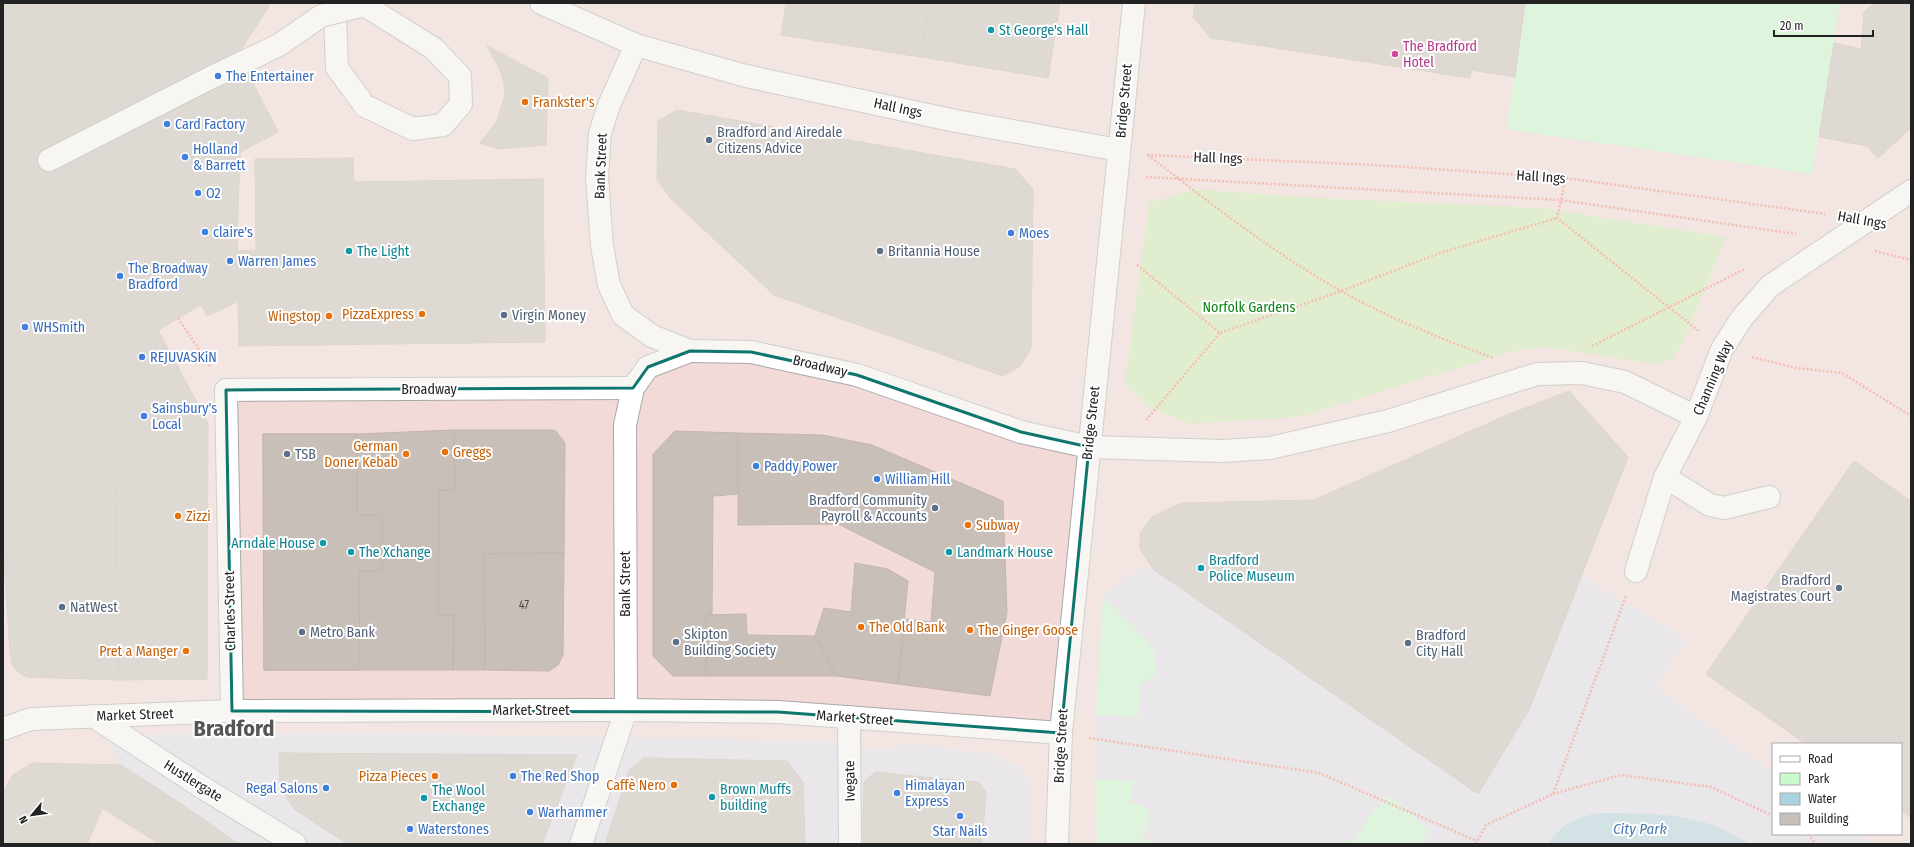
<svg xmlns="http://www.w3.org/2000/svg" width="1914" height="847" font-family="'Fira Sans Condensed',sans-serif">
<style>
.commercial{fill:#f2dad9;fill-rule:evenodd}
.grass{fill:#cdebb0}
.park{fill:#c8facc}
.plaza{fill:#dddde8}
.water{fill:#aad3df}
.building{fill:#c7bfb8;stroke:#c4b6ab}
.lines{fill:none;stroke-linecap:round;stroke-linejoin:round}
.minor-casing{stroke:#a9a9a9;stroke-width:24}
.path{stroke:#fa8072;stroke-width:2.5;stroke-dasharray:2 2;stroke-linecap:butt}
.minor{stroke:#fff;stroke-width:22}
.minor-bridge-casing{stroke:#a9a9a9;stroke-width:24;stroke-linecap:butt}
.minor-bridge{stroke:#fff;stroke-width:22}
.marked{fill:none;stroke:#0f766e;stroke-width:3;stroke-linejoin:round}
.culture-dot{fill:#0f9aa8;stroke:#fff;stroke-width:1.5}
.hotel-dot{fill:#d1479c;stroke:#fff;stroke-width:1.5}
.shop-dot{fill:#3f7fe0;stroke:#fff;stroke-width:1.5}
.food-dot{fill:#e8710a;stroke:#fff;stroke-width:1.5}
.service-dot{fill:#5c6f8a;stroke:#fff;stroke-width:1.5}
.labels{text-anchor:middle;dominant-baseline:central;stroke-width:4;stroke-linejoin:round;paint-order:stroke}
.number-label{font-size:12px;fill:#4b4948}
.culture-label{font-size:14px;fill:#0d838f;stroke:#fff;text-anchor:start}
.hotel-label{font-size:14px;fill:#b23c85;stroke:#fff;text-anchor:start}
.shop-label{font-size:14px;fill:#366cbe;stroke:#fff;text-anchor:start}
.street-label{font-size:14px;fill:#222;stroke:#fff}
.food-label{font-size:14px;fill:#c56008;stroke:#fff;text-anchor:start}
.service-label{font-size:14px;fill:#4e5e75;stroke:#fff;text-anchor:start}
.park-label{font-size:14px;fill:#0c8416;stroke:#fff}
.water-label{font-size:15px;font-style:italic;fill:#4a7aab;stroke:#fff}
.town-label{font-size:22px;font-weight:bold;fill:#555;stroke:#fff}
</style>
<rect width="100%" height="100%" fill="#f2efe9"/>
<!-- commercial -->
<path class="commercial" d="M3,3H1911V844H3ZM1773,744H1901V834H1773Z"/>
<!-- grass -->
<polygon class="grass" points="1195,189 1298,197 1542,208 1726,237 1683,343 1672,360 1653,364 1545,347 1513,351 1299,417 1190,424 1148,407 1125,383 1149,203"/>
<!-- park -->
<g class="park">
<polygon points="1525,3 1840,3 1812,174 1506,129"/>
<polygon points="1103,596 1153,647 1157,673 1140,685 1138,718 1096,714"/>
<polygon points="1095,779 1134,780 1130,801 1149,809 1150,823 1141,837 1156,844 1097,844"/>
<polygon points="1390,795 1430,831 1421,844 1341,844 1356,838 1371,814"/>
</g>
<!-- plaza -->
<g class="plaza">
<polygon points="1142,567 1153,569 1581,576 1686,639 1655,687 1773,772 1773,834 1858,834 1871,844 1750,844 1720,828 1692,820 1650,813 1598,813 1559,829 1548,844 1421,844 1429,831 1390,795 1371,814 1356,838 1341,844 1158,844 1143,836 1140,837 1150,823 1149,810 1130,801 1134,780 1095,779 1096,714 1138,718 1140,685 1157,673 1153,647 1102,594"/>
<polygon points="378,733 815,741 883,751 908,743 991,754 1020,768 1031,785 1032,817 1029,844 981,844 986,793 978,782 875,772 864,782 863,844 805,844 803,782 629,771 605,844 542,844 577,755 279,753 280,787 294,809 347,844 239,844 121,765 102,735"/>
</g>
<!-- water -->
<path class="water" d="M1598,813C1638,813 1681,812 1720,828C1730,833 1740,839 1750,844H1548C1563,823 1573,819 1598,813Z"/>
<!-- building -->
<g class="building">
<polygon points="3,3 271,3 238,54 278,132 240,152 237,239 239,301 207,316 201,305 158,330 208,423 115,473 116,534 3,561"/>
<polygon points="786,3 930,3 921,57 781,35"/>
<polygon points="930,3 1060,3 1048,78 921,57"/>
<polygon points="1195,3 1481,3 1470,78 1211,38 1193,17"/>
<polygon points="1481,3 1525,3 1515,77 1471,70"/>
<polygon points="1874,3 1911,3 1911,128 1878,158 1867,146 1819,137 1834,43 1861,49 1864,12"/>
<polygon points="487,46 548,78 546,145 499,149 480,143 497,121 505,95 504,83 500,69"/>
<polygon points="677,110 1015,169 1033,189 1031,349 1020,366 1003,376 774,295 671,199 657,179 658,121"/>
<polygon points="353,158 354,182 543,179 545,342 239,346 237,251 256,250 255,159"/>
<polygon points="1569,391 1628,457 1529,710 1478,794 1153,569 1140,549 1140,533 1153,516 1182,503 1314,500 1507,415"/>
<polygon points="208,423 207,679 119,680 115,473"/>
<polygon points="454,430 551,430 556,431 565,443 564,553 484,554 485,670 453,670 454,615 438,615 439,490 455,490"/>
<polygon points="454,430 455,490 439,490 438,615 454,615 453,670 264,670 263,434 357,434"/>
<polygon points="675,431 738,433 738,494 713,496 712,615 706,615 706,676 673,676 653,656 653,454"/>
<polygon points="738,433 823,435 872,445 1003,501 1007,612 990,696 898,684 905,619 931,622 935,572 838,524 738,525"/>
<polygon points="263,434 357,434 357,515 382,515 382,571 359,571 360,670 264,670"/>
<polygon points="1854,461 1911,501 1911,818 1901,811 1901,744 1806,744 1706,674"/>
<polygon points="116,534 119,680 27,677 18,672 12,665 10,653 4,561"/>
<polygon points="564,553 563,655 558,665 549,671 485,670 484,554"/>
<polygon points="855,563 888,569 908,581 898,684 836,676 815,636 824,608 851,612"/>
<polygon points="746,614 747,635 815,636 836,676 706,676 706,615"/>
<polygon points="279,753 577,755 542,844 347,844 294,809 280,787"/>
<polygon points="643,758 787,761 803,782 805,844 605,844 629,771"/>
<polygon points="32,763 121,765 87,844 3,844 3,792 13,775"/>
<polygon points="121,765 180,803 155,841 102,808"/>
<polygon points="875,772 923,777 918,823 863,826 864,782"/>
<polygon points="923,777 978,782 986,792 983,830 918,823"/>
<polygon points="180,803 239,844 160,844 155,841"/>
<polygon points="926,822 983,830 981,844 863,844 863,826"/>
</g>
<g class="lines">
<defs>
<g id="minor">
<polyline points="337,3 335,14 337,68 365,106"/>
<polyline points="541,3 636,45 746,76 956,121 1119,150"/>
<polyline points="636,45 609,105 600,133 597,177 602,246 609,285 623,315 652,336 690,351 751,352 857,375 1021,432 1089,447 1223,451 1270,448 1388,421 1537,374 1582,373 1625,382 1696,417"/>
<polyline points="49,160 210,78"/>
<polyline points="1665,477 1710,505 1724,508 1769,497"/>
<polyline points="1636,571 1665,477 1696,417 1722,349 1742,318 1770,286 1911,191"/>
<polyline points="232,711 226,390 633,388"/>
<polyline points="93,716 200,786 295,844"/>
<polyline points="849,717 850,844"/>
<polyline points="3,729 31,719 232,711 626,710 778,712 1061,733"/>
<polyline points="581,844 626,710 625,425 633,388 648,367 690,351"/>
<polyline points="1057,844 1061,733 1134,3"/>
</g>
</defs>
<!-- minor casing -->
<use href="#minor" class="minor-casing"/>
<!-- path -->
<g class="path">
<polyline points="1147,155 1375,165 1566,178 1825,214"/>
<path d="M1148,155C1210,203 1272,252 1341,291C1389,318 1442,339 1493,358"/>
<polyline points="1146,177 1560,200 1796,234"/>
<polyline points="1566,178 1557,218 1700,332"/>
<polyline points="1875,251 1911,260"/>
<polyline points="1137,265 1220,333 1341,291 1440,253 1557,218"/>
<polyline points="178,318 210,366"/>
<polyline points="1592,346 1745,269"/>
<polyline points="1752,357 1796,368 1842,373 1911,416"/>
<polyline points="1146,420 1220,333"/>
<polyline points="1089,738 1319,773 1477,841"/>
<polyline points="1553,794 1621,775 1711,787 1773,816"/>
<polyline points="1808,834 1816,844"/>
<polyline points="1476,844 1486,825 1553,794 1626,596"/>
</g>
<!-- minor -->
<use href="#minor" class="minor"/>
<defs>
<polyline id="minor-bridge" points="210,78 279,45 321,16 364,5 433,48 460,76 461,104 443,125 413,129 365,106"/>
</defs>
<!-- minor-bridge casing -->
<use href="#minor-bridge" class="minor-bridge-casing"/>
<!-- minor-bridge -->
<use href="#minor-bridge" class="minor-bridge"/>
</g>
<!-- marked area -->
<path d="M0 0H1914V847H0ZM690,351L751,352L857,375L1021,432L1089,447L1061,733L778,712L232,711L226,390L633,388L648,367Z" fill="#f2efe9" fill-opacity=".55" fill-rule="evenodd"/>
<path class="marked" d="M690,351L751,352L857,375L1021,432L1089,447L1061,733L778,712L232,711L226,390L633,388L648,367Z"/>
<!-- markers -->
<g class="culture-dot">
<circle cx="991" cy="30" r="4"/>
<circle cx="349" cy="251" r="4"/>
<circle cx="323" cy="543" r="4"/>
<circle cx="351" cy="552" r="4"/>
<circle cx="949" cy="552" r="4"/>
<circle cx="1201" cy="568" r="4"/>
<circle cx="712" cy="797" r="4"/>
<circle cx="424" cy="798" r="4"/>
</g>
<circle class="hotel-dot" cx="1395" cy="54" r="4"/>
<g class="shop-dot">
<circle cx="218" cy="76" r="4"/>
<circle cx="167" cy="124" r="4"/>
<circle cx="185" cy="157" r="4"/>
<circle cx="198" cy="193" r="4"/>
<circle cx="205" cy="232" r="4"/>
<circle cx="1011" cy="233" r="4"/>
<circle cx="230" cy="261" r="4"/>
<circle cx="120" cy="276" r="4"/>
<circle cx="25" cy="327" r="4"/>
<circle cx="142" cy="357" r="4"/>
<circle cx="144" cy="416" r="4"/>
<circle cx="756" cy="466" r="4"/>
<circle cx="877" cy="479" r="4"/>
<circle cx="513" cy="776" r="4"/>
<circle cx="326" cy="788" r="4"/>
<circle cx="897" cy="793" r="4"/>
<circle cx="530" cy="812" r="4"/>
<circle cx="960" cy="816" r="4"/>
<circle cx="410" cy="829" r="4"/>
</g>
<g class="food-dot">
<circle cx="525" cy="102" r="4"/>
<circle cx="422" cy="314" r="4"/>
<circle cx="329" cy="316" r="4"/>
<circle cx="445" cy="452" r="4"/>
<circle cx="406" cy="454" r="4"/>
<circle cx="178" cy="516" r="4"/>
<circle cx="968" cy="525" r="4"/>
<circle cx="861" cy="627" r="4"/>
<circle cx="970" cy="630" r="4"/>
<circle cx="186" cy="651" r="4"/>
<circle cx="435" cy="776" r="4"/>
<circle cx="674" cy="785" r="4"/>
</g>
<g class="service-dot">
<circle cx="709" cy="140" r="4"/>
<circle cx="880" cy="251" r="4"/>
<circle cx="504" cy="315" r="4"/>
<circle cx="287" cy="454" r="4"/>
<circle cx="935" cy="508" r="4"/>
<circle cx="1839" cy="588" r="4"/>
<circle cx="62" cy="607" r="4"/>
<circle cx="302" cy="632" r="4"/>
<circle cx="676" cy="642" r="4"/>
<circle cx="1408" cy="643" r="4"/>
</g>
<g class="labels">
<!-- number labels -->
<g class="number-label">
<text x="524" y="605">47</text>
</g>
<!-- culture labels -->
<g class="culture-label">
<text x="999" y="30">St George's Hall</text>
<text x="357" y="251">The Light</text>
<text x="315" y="543" text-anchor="end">Arndale House</text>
<text x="359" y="552">The Xchange</text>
<text x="957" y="552">Landmark House</text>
<text x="1209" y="560">Bradford<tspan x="1209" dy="16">Police Museum</tspan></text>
<text x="720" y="789">Brown Muffs<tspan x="720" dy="16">building</tspan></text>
<text x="432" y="790">The Wool<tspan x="432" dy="16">Exchange</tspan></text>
</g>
<!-- hotel labels -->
<g class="hotel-label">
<text x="1403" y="46">The Bradford<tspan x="1403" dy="16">Hotel</tspan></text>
</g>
<!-- shop labels -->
<g class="shop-label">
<text x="226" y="76">The Entertainer</text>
<text x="175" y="124">Card Factory</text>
<text x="193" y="149">Holland<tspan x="193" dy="16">&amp; Barrett</tspan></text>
<text x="206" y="193">O2</text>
<text x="213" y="232">claire's</text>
<text x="1019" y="233">Moes</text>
<text x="238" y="261">Warren James</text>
<text x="128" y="268">The Broadway<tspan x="128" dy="16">Bradford</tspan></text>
<text x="33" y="327">WHSmith</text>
<text x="150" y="357">REJUVASKiN</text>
<text x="152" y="408">Sainsbury's<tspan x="152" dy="16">Local</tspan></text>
<text x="764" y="466">Paddy Power</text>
<text x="885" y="479">William Hill</text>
<text x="521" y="776">The Red Shop</text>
<text x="905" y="785">Himalayan<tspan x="905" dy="16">Express</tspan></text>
<text x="318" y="788" text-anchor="end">Regal Salons</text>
<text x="538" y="812">Warhammer</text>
<text x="418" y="829">Waterstones</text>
<text x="960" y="831" text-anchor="middle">Star Nails</text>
</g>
<!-- street labels -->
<g class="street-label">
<text transform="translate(1124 101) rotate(-85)">Bridge Street</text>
<text transform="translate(898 108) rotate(12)">Hall Ings</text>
<text transform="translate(1218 158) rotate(2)">Hall Ings</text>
<text transform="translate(601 166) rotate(-88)">Bank Street</text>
<text transform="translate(1541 177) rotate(4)">Hall Ings</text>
<text transform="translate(1862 220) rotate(10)">Hall Ings</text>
<text transform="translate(820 366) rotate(13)">Broadway</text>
<text transform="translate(1713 378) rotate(-67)">Channing Way</text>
<text x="429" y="389">Broadway</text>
<text transform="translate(1091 423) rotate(-84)">Bridge Street</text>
<text transform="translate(625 584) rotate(-90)">Bank Street</text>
<text transform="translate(230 611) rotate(-91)">Charles Street</text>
<text x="531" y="710">Market Street</text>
<text transform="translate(135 715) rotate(-2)">Market Street</text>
<text transform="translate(855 718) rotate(4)">Market Street</text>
<text transform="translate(1061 746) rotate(-87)">Bridge Street</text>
<text transform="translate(193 781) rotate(32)">Hustlergate</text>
<text transform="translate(850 781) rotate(-91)">Ivegate</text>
</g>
<!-- food labels -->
<g class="food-label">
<text x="533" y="102">Frankster's</text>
<text x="414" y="314" text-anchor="end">PizzaExpress</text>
<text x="321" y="316" text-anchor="end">Wingstop</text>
<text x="398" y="446" text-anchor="end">German<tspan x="398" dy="16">Doner Kebab</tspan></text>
<text x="453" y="452">Greggs</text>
<text x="186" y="516">Zizzi</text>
<text x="976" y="525">Subway</text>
<text x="869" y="627">The Old Bank</text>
<text x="978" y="630">The Ginger Goose</text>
<text x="178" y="651" text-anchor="end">Pret a Manger</text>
<text x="427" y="776" text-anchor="end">Pizza Pieces</text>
<text x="666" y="785" text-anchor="end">Caffè Nero</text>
</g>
<!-- service labels -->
<g class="service-label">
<text x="717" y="132">Bradford and Airedale<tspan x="717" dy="16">Citizens Advice</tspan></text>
<text x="888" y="251">Britannia House</text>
<text x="512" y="315">Virgin Money</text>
<text x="295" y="454">TSB</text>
<text x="927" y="500" text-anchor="end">Bradford Community<tspan x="927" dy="16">Payroll &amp; Accounts</tspan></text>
<text x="1831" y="580" text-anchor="end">Bradford<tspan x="1831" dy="16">Magistrates Court</tspan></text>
<text x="70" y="607">NatWest</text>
<text x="310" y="632">Metro Bank</text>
<text x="684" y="634">Skipton<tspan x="684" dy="16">Building Society</tspan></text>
<text x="1416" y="635">Bradford<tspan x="1416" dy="16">City Hall</tspan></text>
</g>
<!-- park labels -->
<g class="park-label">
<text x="1249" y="307">Norfolk Gardens</text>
</g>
<!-- water labels -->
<g class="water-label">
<text x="1640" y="829">City Park</text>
</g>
<!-- town labels -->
<g class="town-label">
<text x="234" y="728">Bradford</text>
</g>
</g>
<!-- border -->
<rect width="1914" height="847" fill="none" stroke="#222222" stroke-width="8"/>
<!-- legend -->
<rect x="1772" y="743" width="130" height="92" fill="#ffffff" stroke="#a7a7a7"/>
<rect x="1780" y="756" width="20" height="6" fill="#ffffff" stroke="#a7a7a7"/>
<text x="1808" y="763" font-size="12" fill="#222222">Road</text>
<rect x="1780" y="773" width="20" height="12" fill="#c8facc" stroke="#a7a7a7"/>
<text x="1808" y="783" font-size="12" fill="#222222">Park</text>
<rect x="1780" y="793" width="20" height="12" fill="#aad3df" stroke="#a7a7a7"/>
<text x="1808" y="803" font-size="12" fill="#222222">Water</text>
<rect x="1780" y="813" width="20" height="12" fill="#c7bfb8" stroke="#a7a7a7"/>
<text x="1808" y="823" font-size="12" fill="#222222">Building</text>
<!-- north arrow -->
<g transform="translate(32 815) rotate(241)" stroke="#ffffff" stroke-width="3" paint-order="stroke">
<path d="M0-3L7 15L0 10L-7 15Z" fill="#222222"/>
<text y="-6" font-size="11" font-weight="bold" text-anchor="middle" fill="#222222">N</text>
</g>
<!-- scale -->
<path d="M1774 30v6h99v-6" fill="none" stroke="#222222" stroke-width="2"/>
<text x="1780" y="30" font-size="12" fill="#222222" stroke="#ffffff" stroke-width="3" paint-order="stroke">20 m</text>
</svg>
